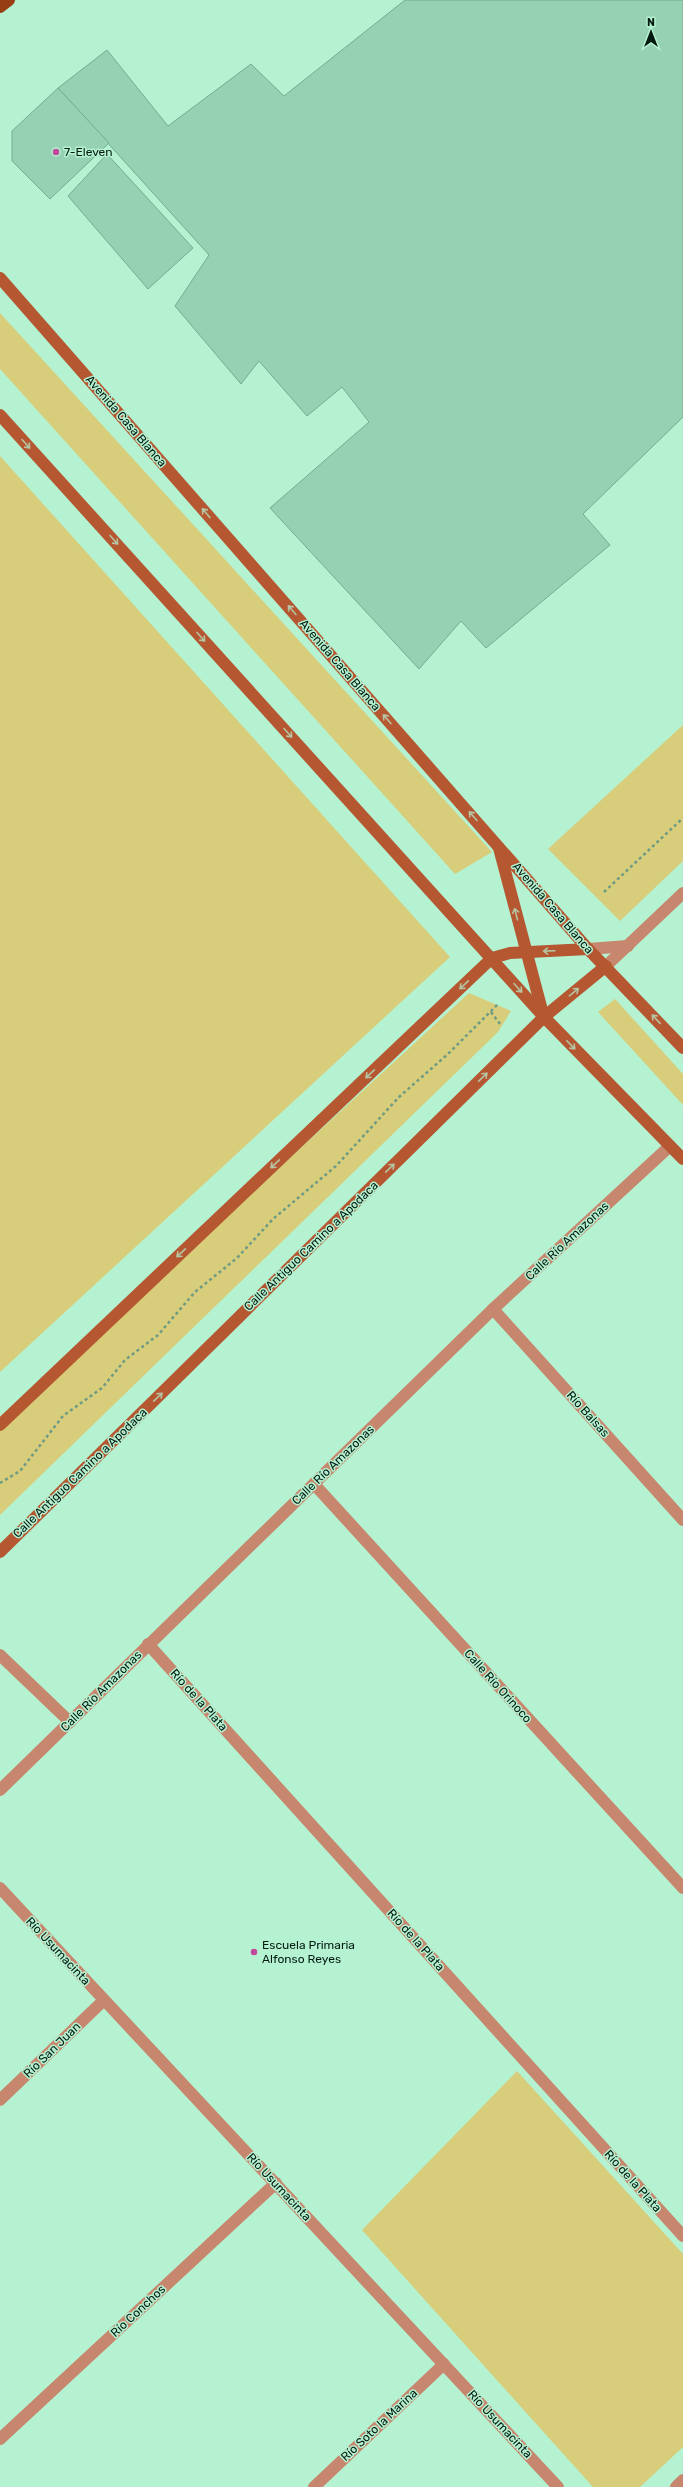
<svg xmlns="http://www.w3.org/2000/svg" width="683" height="2487" font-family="Rubik,sans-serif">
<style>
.green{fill:#d8cd7a}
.building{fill:#96d1b3;stroke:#73ad90}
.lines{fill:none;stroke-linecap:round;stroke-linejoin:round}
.path{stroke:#6d9b84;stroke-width:2.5;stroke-dasharray:3 3;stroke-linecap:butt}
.street{stroke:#c7876e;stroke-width:12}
.secondary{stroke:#b55731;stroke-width:12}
.primary{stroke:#983e14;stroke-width:12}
.oneway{stroke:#b5c4a2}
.poi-dot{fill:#c1489b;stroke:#b5f2d2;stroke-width:1.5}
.labels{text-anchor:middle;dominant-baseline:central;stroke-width:3;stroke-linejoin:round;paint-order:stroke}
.poi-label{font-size:12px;fill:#031a10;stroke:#b5f2d2;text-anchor:start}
.street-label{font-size:12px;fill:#031a10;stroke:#b5f2d2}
</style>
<rect width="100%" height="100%" fill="#b5f2d2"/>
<!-- green -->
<g class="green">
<polygon points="0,313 492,852 455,874 0,369"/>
<polygon points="0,456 450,957 0,1372"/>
<polygon points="683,725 683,861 620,921 548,849"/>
<polygon points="469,993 511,1011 498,1032 0,1515 0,1425"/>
<polygon points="615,999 683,1074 683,1105 598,1012"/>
<polygon points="517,2071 683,2254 683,2447 640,2487 593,2487 362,2230"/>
</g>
<!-- building -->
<g class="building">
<polygon points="405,0 683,0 683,417 583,514 610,545 486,648 461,621 419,669 270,508 369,422 342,387 307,416 259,361 241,384 175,306 209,255 58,88 107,50 168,126 251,64 284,96"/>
<polygon points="58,88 109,143 50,199 12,161 12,131"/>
<polygon points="107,154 193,248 148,289 68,196"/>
</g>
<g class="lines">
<!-- path -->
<g class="path">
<polyline points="604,892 683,818"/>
<polyline points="491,1012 500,1024"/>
<polyline points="0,1483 20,1471 63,1416 102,1388 125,1360 158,1335 195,1292 237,1258 273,1219 336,1166 399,1097 448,1054 499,1003"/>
</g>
<!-- street -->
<g class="street">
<polyline points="588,949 628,946"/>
<polyline points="606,966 683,893"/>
<polyline points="493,1309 683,1520"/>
<polyline points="314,1484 683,1888"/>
<polyline points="148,1644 683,2236"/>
<polyline points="0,1655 70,1722"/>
<polyline points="0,1790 493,1309 670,1146"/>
<polyline points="0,1888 558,2487"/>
<polyline points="0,2100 104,2000"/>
<polyline points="0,2439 276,2183"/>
<polyline points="314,2487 444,2364"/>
<polyline points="676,2487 683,2480"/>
</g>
<!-- secondary -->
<g class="secondary">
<polyline points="0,278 588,949 683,1048"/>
<polyline points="0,415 544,1017 683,1159"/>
<polyline points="499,848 543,1014"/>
<polyline points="0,1425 492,958 510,953 588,949"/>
<polyline points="0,1552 544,1017 606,966"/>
</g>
<!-- primary -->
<polyline class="primary" points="0,7 9,0"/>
</g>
<!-- one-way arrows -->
<defs><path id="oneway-shaft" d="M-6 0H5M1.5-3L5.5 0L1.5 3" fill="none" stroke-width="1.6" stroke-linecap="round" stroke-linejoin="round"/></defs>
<g class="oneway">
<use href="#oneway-shaft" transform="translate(26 444) rotate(48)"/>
<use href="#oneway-shaft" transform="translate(206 513) rotate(-131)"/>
<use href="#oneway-shaft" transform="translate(114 540) rotate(48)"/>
<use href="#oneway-shaft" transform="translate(292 610) rotate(-131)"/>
<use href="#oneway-shaft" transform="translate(201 637) rotate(48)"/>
<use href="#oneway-shaft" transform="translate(387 719) rotate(-131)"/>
<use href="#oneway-shaft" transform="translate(288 733) rotate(48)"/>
<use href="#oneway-shaft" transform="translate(473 816) rotate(-131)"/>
<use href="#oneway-shaft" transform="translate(516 914) rotate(-104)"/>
<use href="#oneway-shaft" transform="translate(549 951) rotate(178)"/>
<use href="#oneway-shaft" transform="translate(464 985) rotate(137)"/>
<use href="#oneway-shaft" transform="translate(518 988) rotate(48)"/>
<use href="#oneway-shaft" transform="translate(574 992) rotate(-39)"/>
<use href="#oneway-shaft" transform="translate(656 1019) rotate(-133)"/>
<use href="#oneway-shaft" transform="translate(571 1045) rotate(46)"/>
<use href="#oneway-shaft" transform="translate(370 1074) rotate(137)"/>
<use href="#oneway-shaft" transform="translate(483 1077) rotate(-44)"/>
<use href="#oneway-shaft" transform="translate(275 1164) rotate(137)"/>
<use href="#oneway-shaft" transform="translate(390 1168) rotate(-44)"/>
<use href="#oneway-shaft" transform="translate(181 1253) rotate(137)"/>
<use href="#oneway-shaft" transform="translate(158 1397) rotate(-44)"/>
</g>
<!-- markers -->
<g class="poi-dot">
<circle cx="56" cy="152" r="4"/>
<circle cx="254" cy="1952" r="4"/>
</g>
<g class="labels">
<!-- poi labels -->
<g class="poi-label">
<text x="64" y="152">7-Eleven</text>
<text x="262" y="1945">Escuela Primaria<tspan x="262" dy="14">Alfonso Reyes</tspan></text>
</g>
<!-- street labels -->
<g class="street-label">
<text transform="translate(126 421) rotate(49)">Avenida Casa Blanca</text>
<text transform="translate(340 665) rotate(49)">Avenida Casa Blanca</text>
<text transform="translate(553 908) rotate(49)">Avenida Casa Blanca</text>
<text transform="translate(567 1241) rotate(-43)">Calle Río Amazonas</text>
<text transform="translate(311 1246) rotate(-44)">Calle Antiguo Camino a Apodaca</text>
<text transform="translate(588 1414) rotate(48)">Río Balsas</text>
<text transform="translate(333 1465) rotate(-44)">Calle Río Amazonas</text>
<text transform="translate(80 1473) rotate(-44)">Calle Antiguo Camino a Apodaca</text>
<text transform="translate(498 1686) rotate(48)">Calle Río Orinoco</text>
<text transform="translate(101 1691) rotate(-45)">Calle Río Amazonas</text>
<text transform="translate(199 1700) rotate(48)">Río de la Plata</text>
<text transform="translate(416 1940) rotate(48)">Río de la Plata</text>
<text transform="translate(58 1951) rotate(47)">Río Usumacinta</text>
<text transform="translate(52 2050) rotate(-44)">Río San Juan</text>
<text transform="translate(633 2181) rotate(48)">Río de la Plata</text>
<text transform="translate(279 2187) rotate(47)">Río Usumacinta</text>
<text transform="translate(138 2311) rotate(-43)">Río Conchos</text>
<text transform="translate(500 2424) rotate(47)">Río Usumacinta</text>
<text transform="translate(379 2425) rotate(-43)">Río Soto la Marina</text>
</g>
</g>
<!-- north arrow -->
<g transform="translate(651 32)" stroke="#b5f2d2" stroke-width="3" paint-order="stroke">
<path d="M0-3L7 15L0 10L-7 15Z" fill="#031a10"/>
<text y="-6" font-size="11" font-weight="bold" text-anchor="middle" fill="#031a10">N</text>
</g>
</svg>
